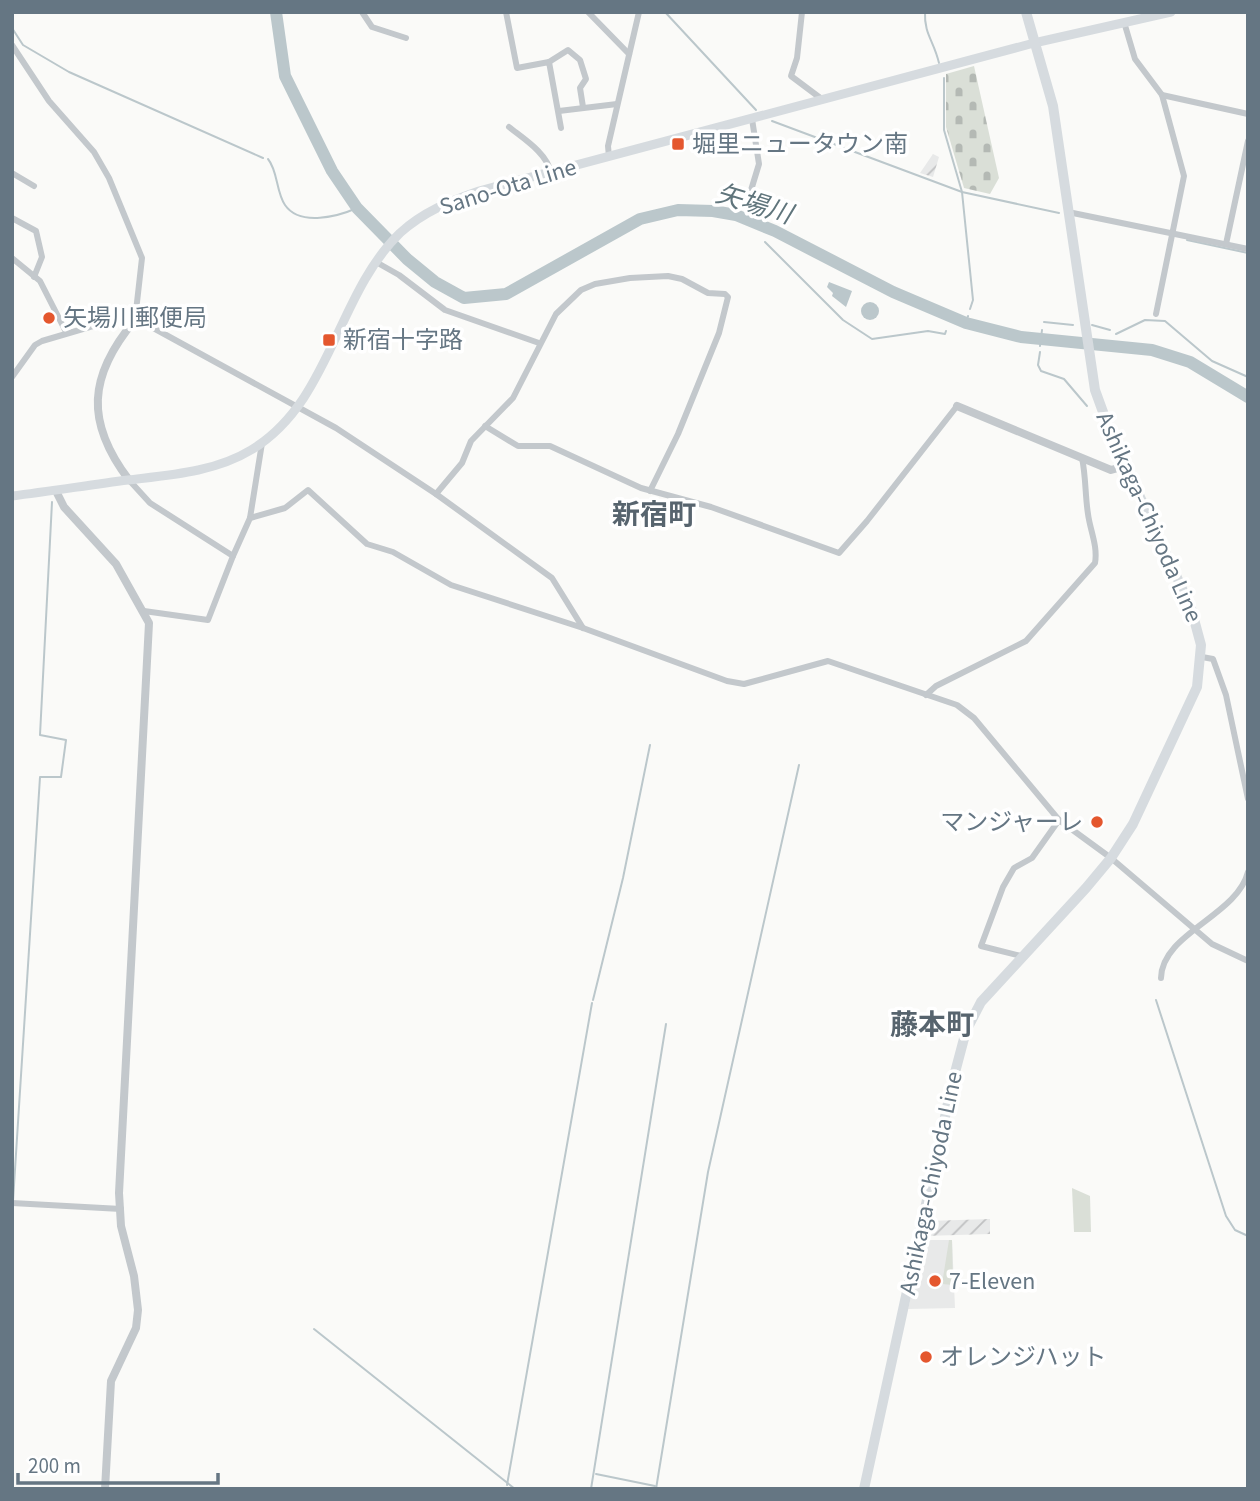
<svg xmlns="http://www.w3.org/2000/svg" width="1260" height="1501" font-family="'Source Sans 3','Noto Sans JP',sans-serif">
<style>
.built{fill:#e8e9e9}
.industrial{fill:url(#industrial-furrows)}
.green{fill:#dadfd7}
.cemetery{fill:url(#cemetery-stones)}
.water{fill:#bbc7cb}
.lines{fill:none;stroke-linecap:round;stroke-linejoin:round}
.stream{stroke:#bbc7cb;stroke-width:2}
.river{stroke:#bbc7cb;stroke-width:12}
.minor{stroke:#c3c8cc;stroke-width:6}
.tertiary{stroke:#c3c8cc;stroke-width:8}
.secondary{stroke:#d6dbdf;stroke-width:9}
.primary{stroke:#d6dbdf;stroke-width:10}
.poi-dot{fill:#e4572e;stroke:#fff;stroke-width:2.5}
.labels{text-anchor:middle;dominant-baseline:central;stroke-width:7;stroke-linejoin:round;paint-order:stroke}
.poi-label{font-size:24px;fill:#657683;stroke:#fff;text-anchor:start}
.street-label{font-size:24px;fill:#657683;stroke:#fff}
.water-label{font-size:26px;font-style:italic;fill:#60757c;stroke:#fff}
.quarter-label{font-size:28px;font-weight:bold;fill:#57646e;stroke:#fff}
</style>
<defs>
<pattern id="industrial-furrows" width="10" height="10" patternUnits="userSpaceOnUse" patternTransform="scale(1.75)"><rect width="10" height="10" fill="#e8e9e9"/><path d="M-1 1l2-2M0 10L10 0M9 11l2-2" fill="none" stroke="#c0c1c2"/></pattern>
<pattern id="cemetery-stones" width="16" height="16" patternUnits="userSpaceOnUse" patternTransform="scale(1.75)"><rect width="16" height="16" fill="#dadfd7"/><path d="M2 7V4a2 2 0 0 1 4 0v3zM10 15v-3a2 2 0 0 1 4 0v3z" fill="#b4b9b4"/></pattern>
</defs>
<rect width="100%" height="100%" fill="#fafaf8"/>
<!-- built -->
<polygon class="built" points="925,1240 952,1240 955,1308 908,1309"/>
<!-- industrial -->
<g class="industrial">
<polygon points="933,154 939,157 933,177 920,173"/>
<polygon points="990,1219 990,1234 924,1236 928,1221"/>
</g>
<!-- green -->
<g class="green">
<polygon points="1072,1188 1090,1196 1091,1232 1074,1232"/>
<polygon points="949,1240 952,1240 953,1285 942,1284"/>
</g>
<!-- cemetery -->
<polygon class="cemetery" points="974,66 999,178 990,194 964,188 946,127 946,74"/>
<!-- water -->
<g class="water">
<polygon points="829,282 852,291 846,307 832,296 833,293 827,287"/>
<circle cx="870" cy="311" r="9"/>
</g>
<g class="lines">
<!-- stream -->
<g class="stream">
<polyline points="665,12 756,110"/>
<path d="M925,12C924,34 934,41 939,63"/>
<polyline points="12,28 23,45 69,72 263,158"/>
<polyline points="944,78 944,130 962,192 973,300 970,309"/>
<polyline points="772,121 962,192 1059,213"/>
<path d="M268,159C278,171 276,192 285,205C300,227 339,216 357,208"/>
<polyline points="1187,240 1248,253"/>
<polyline points="765,242 843,320 872,339 928,331 945,334 946,331"/>
<polyline points="950,321 952,317"/>
<polyline points="1044,322 1073,325"/>
<polyline points="966,323 968,316"/>
<polyline points="1092,325 1110,330"/>
<polyline points="1116,334 1145,320 1165,321 1212,361 1248,377"/>
<polyline points="1040,346 1042,330"/>
<polyline points="1040,352 1038,365 1041,371 1064,379 1087,406"/>
<polyline points="593,1000 623,878 650,745"/>
<polyline points="1156,1000 1226,1216 1235,1230 1248,1236"/>
<polyline points="13,1201 40,777 61,777 66,740 40,735 52,502"/>
<polyline points="314,1329 515,1489"/>
<polyline points="596,1474 655,1486"/>
<polyline points="507,1485 592,1003"/>
<polyline points="591,1489 666,1024"/>
<polyline points="656,1489 708,1172 799,765"/>
</g>
<!-- river -->
<polyline class="river" points="276,12 285,76 332,171 357,208 407,259 435,282 464,298 506,294 640,219 678,210 713,211 736,215 775,231 893,292 966,323 1021,337 1152,350 1190,362 1248,397"/>
<!-- minor -->
<g class="minor">
<polyline points="362,12 372,27 406,38"/>
<polyline points="506,12 517,68 549,62 561,128"/>
<polyline points="588,12 629,54"/>
<polyline points="802,12 797,58 791,76 823,100"/>
<polyline points="1124,22 1135,59 1162,95 1184,176 1156,314"/>
<polyline points="12,45 49,101 94,152 109,178 142,258 135,320"/>
<polyline points="549,62 568,50 580,60 586,79 580,88 583,107"/>
<polyline points="1162,95 1248,114"/>
<polyline points="559,111 617,104"/>
<path d="M509,127C524,139 547,153 551,173"/>
<polyline points="609,157 608,146 639,12"/>
<polyline points="12,173 34,186"/>
<polyline points="748,200 759,164 752,119"/>
<polyline points="1068,212 1248,249"/>
<polyline points="12,218 36,231 42,257 34,277"/>
<polyline points="1226,244 1248,141"/>
<polyline points="12,258 40,281 66,332"/>
<polyline points="376,262 399,275 445,310 539,343"/>
<polyline points="12,377 35,345 42,341 110,321 146,324 336,428 436,494 552,578 583,628"/>
<polyline points="485,426 518,446 550,446 641,488 711,507 839,553 867,521 957,406"/>
<polyline points="129,480 150,503 233,556 208,620 144,611"/>
<polyline points="436,494 462,463 471,441 513,398 556,314 581,290 595,284 630,278 668,276 682,279 708,293 725,294 728,297 719,333 678,434 650,491"/>
<polyline points="250,518 285,508 308,490 367,544 393,552 451,585 583,628 727,681 744,684 828,661 957,705 974,718 1059,820 1111,858 1212,944 1248,961"/>
<polyline points="233,556 250,518 262,443"/>
<polyline points="1202,657 1213,659 1226,695 1248,799"/>
<path d="M926,695L936,686L1026,641L1095,563C1098,546 1090,530 1088,514C1085,495 1086,477 1082,458"/>
<polyline points="1021,956 981,946 1003,887 1014,868 1032,858 1059,820"/>
<path d="M1161,978C1162,933 1237,916 1248,872"/>
<polyline points="12,1203 121,1209"/>
</g>
<!-- tertiary -->
<g class="tertiary">
<polyline points="957,406 1111,470 1125,466"/>
<path d="M129,480C85,422 88,376 135,320"/>
<polyline points="56,491 64,507 116,564 149,623 119,1193 121,1226 134,1276 138,1310 136,1328 111,1381 105,1489"/>
</g>
<!-- secondary -->
<path class="secondary" d="M12,496C51,491 90,485 128,480C170,475 215,472 251,450C331,402 336,295 400,233C423,212 450,201 479,191L1034,43L1171,12"/>
<!-- primary -->
<polyline class="primary" points="864,1489 953,1080 966,1031 981,1002 1086,888 1111,858 1133,824 1197,687 1201,645 1191,608 1111,434 1095,390 1053,106 1026,12"/>
</g>
<!-- markers -->
<g class="poi-dot">
<rect x="671" y="137" width="14" height="14" rx="3.5"/>
<circle cx="49" cy="318" r="7"/>
<rect x="322" y="333" width="14" height="14" rx="3.5"/>
<circle cx="1097" cy="822" r="7"/>
<circle cx="935" cy="1281" r="7"/>
<circle cx="926" cy="1357" r="7"/>
</g>
<g class="labels">
<!-- poi labels -->
<g class="poi-label">
<text x="692" y="144">堀里ニュータウン南</text>
<text x="63" y="318">矢場川郵便局</text>
<text x="343" y="340">新宿十字路</text>
<text x="1083" y="822" text-anchor="end">マンジャーレ</text>
<text x="949" y="1281">7-Eleven</text>
<text x="940" y="1357">オレンジハット</text>
</g>
<!-- street labels -->
<g class="street-label">
<text transform="translate(508 187) rotate(-17)">Sano-Ota Line</text>
<text transform="translate(1149 517) rotate(66)">Ashikaga-Chiyoda Line</text>
<text transform="translate(931 1183) rotate(-78)">Ashikaga-Chiyoda Line</text>
</g>
<!-- water labels -->
<g class="water-label">
<text transform="translate(754 204) rotate(17)">矢場川</text>
</g>
<!-- quarter labels -->
<g class="quarter-label">
<text x="654" y="515">新宿町</text>
<text x="932" y="1025">藤本町</text>
</g>
</g>
<!-- border -->
<rect width="1260" height="1501" fill="none" stroke="#657683" stroke-width="28"/>
<!-- scale -->
<path d="M18 1473v10h200v-10" fill="none" stroke="#657683" stroke-width="3.5"/>
<text x="28" y="1473" font-size="21" fill="#657683" stroke="#ffffff" stroke-width="5" paint-order="stroke">200 m</text>
</svg>
